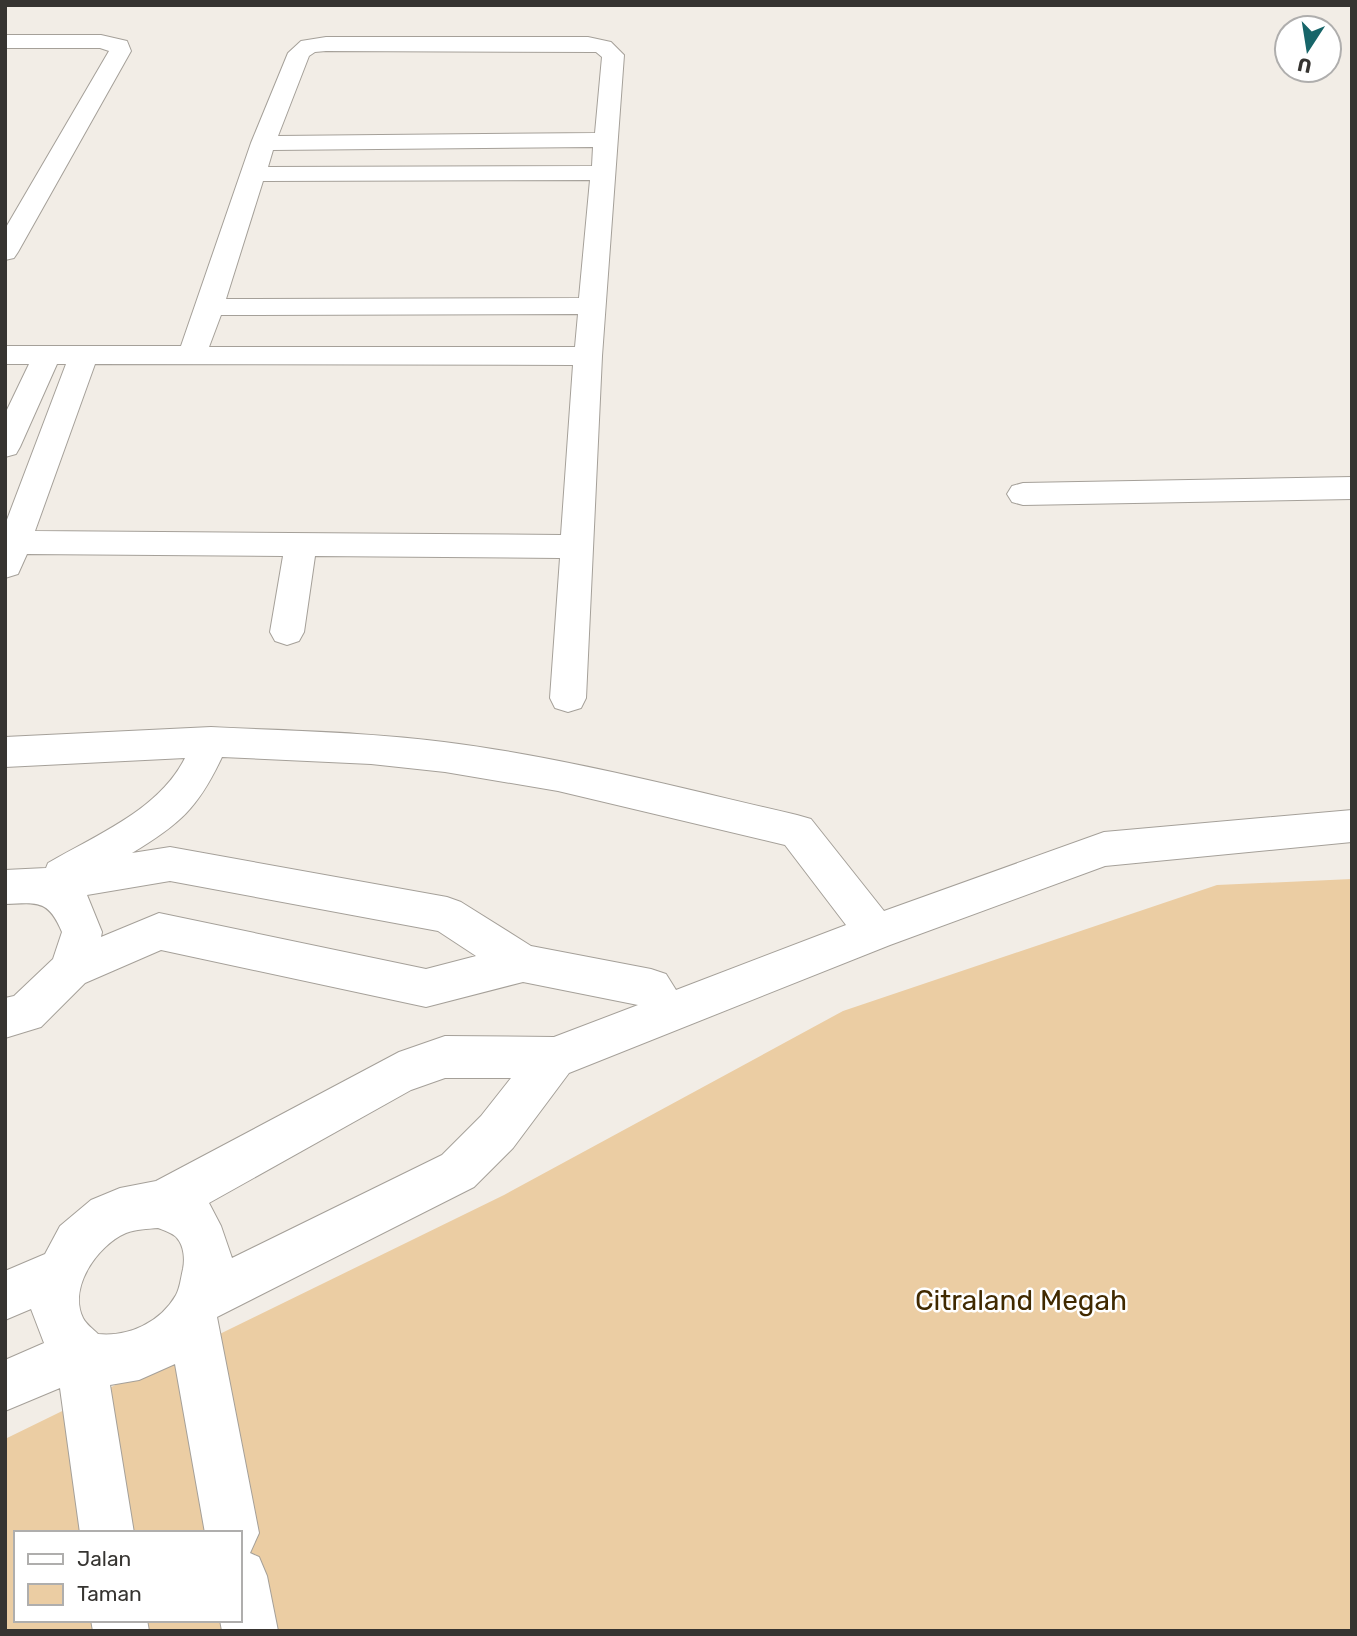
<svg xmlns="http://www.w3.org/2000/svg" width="1357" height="1636" font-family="Rubik,sans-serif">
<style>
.green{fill:#ebcda3;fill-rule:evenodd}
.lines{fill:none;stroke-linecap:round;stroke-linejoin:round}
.minor-casing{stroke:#a5a099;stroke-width:2}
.minor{fill:#fff;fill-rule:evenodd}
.labels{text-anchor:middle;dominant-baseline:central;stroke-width:5;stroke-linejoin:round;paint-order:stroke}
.near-park-label{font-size:28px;fill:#402900;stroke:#fff}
</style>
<rect width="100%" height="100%" fill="#f2ede6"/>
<!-- green -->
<path class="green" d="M1352,879V1631H5V1439L504,1195L843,1011L1217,885ZM16,1533H240V1620H16Z"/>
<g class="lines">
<defs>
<g id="minor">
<polygon points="5,35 101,35 127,41 131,51 18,252 14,258 5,260 5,229 109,51 100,48 5,48"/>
<path d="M326,37H588L611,42L624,55L602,356L586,698L581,708L568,712L555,708L550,698L560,558L315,556L304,632L299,641L287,645L275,641L270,632L283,556L27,554L18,574L5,578V525L66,364H57L20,447L16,454L5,457V414L29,364H5V346H181L251,143L288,53L301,41ZM326,51L596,52L602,57L595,133L278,136L309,56L315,52ZM593,147L592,166L268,167L273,150ZM590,180L579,298L226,299L263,181ZM578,314L575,347H209L221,315ZM95,364L573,365L561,535L35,531Z"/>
<polygon points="1352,477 1352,499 1023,505 1012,502 1007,494 1012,486 1023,483"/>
<path d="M211,727C289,731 367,732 444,742C563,757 680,788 797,815L811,819L884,911L1104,832L1352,810V842L1105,866L890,945L569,1073L513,1148L474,1187L217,1317L259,1533L250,1553L259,1557L267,1576L278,1631H222L220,1620H240V1533H205L175,1364L139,1380L110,1385L134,1533H80L60,1388L5,1411V1360L44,1343L31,1309L5,1320V1271L45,1254L60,1226L91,1200L120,1188L156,1181L399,1052L445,1036L554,1037L638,1005L523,982L426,1007L161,950L85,983L41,1027L5,1038V998L14,996L53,959L62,932C48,899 38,903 5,904V870L46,868L48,863C96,835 159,810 185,758L5,767V737ZM222,757L371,764L445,772L558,791L785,845L846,925L676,990L666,974L651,969L531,946L461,902L447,897L170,847L132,853C180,824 198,808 222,757ZM170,881L438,931L476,956L426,969L159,913L101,937L102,932L87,895ZM445,1078H511L481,1116L442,1155L232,1258L221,1226L209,1203L411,1090ZM158,1228C163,1230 173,1233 177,1238C184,1246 185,1259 183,1269C181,1277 180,1288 176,1295C160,1323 128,1337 98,1334C93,1329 86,1324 83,1318C68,1287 98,1245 126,1233C136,1229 148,1229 158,1228Z"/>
<polygon points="91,1620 147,1620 149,1631 93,1631"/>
</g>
</defs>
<!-- minor casing -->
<use href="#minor" class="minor-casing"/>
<!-- minor -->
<use href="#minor" class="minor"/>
</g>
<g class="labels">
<!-- near-park labels -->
<g class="near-park-label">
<text x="1021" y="1300">Citraland Megah</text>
</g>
</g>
<!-- border -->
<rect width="1357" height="1636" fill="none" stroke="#363431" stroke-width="14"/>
<!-- legend -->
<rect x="14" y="1531" width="228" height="91" fill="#ffffff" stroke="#afaead" stroke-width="2"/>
<rect x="28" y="1554" width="35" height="10" fill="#ffffff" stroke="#afaead" stroke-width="2"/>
<text x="77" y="1566" font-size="21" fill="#363431">Jalan</text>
<rect x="28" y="1584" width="35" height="21" fill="#ebcda3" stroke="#afaead" stroke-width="2"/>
<text x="77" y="1601" font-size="21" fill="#363431">Taman</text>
<!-- north arrow -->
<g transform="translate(1308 49) rotate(192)"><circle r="33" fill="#ffffff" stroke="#afaead" stroke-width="2"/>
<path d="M0-5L12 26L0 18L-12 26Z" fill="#176569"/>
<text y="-10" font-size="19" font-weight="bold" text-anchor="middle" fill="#363431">U</text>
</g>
</svg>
